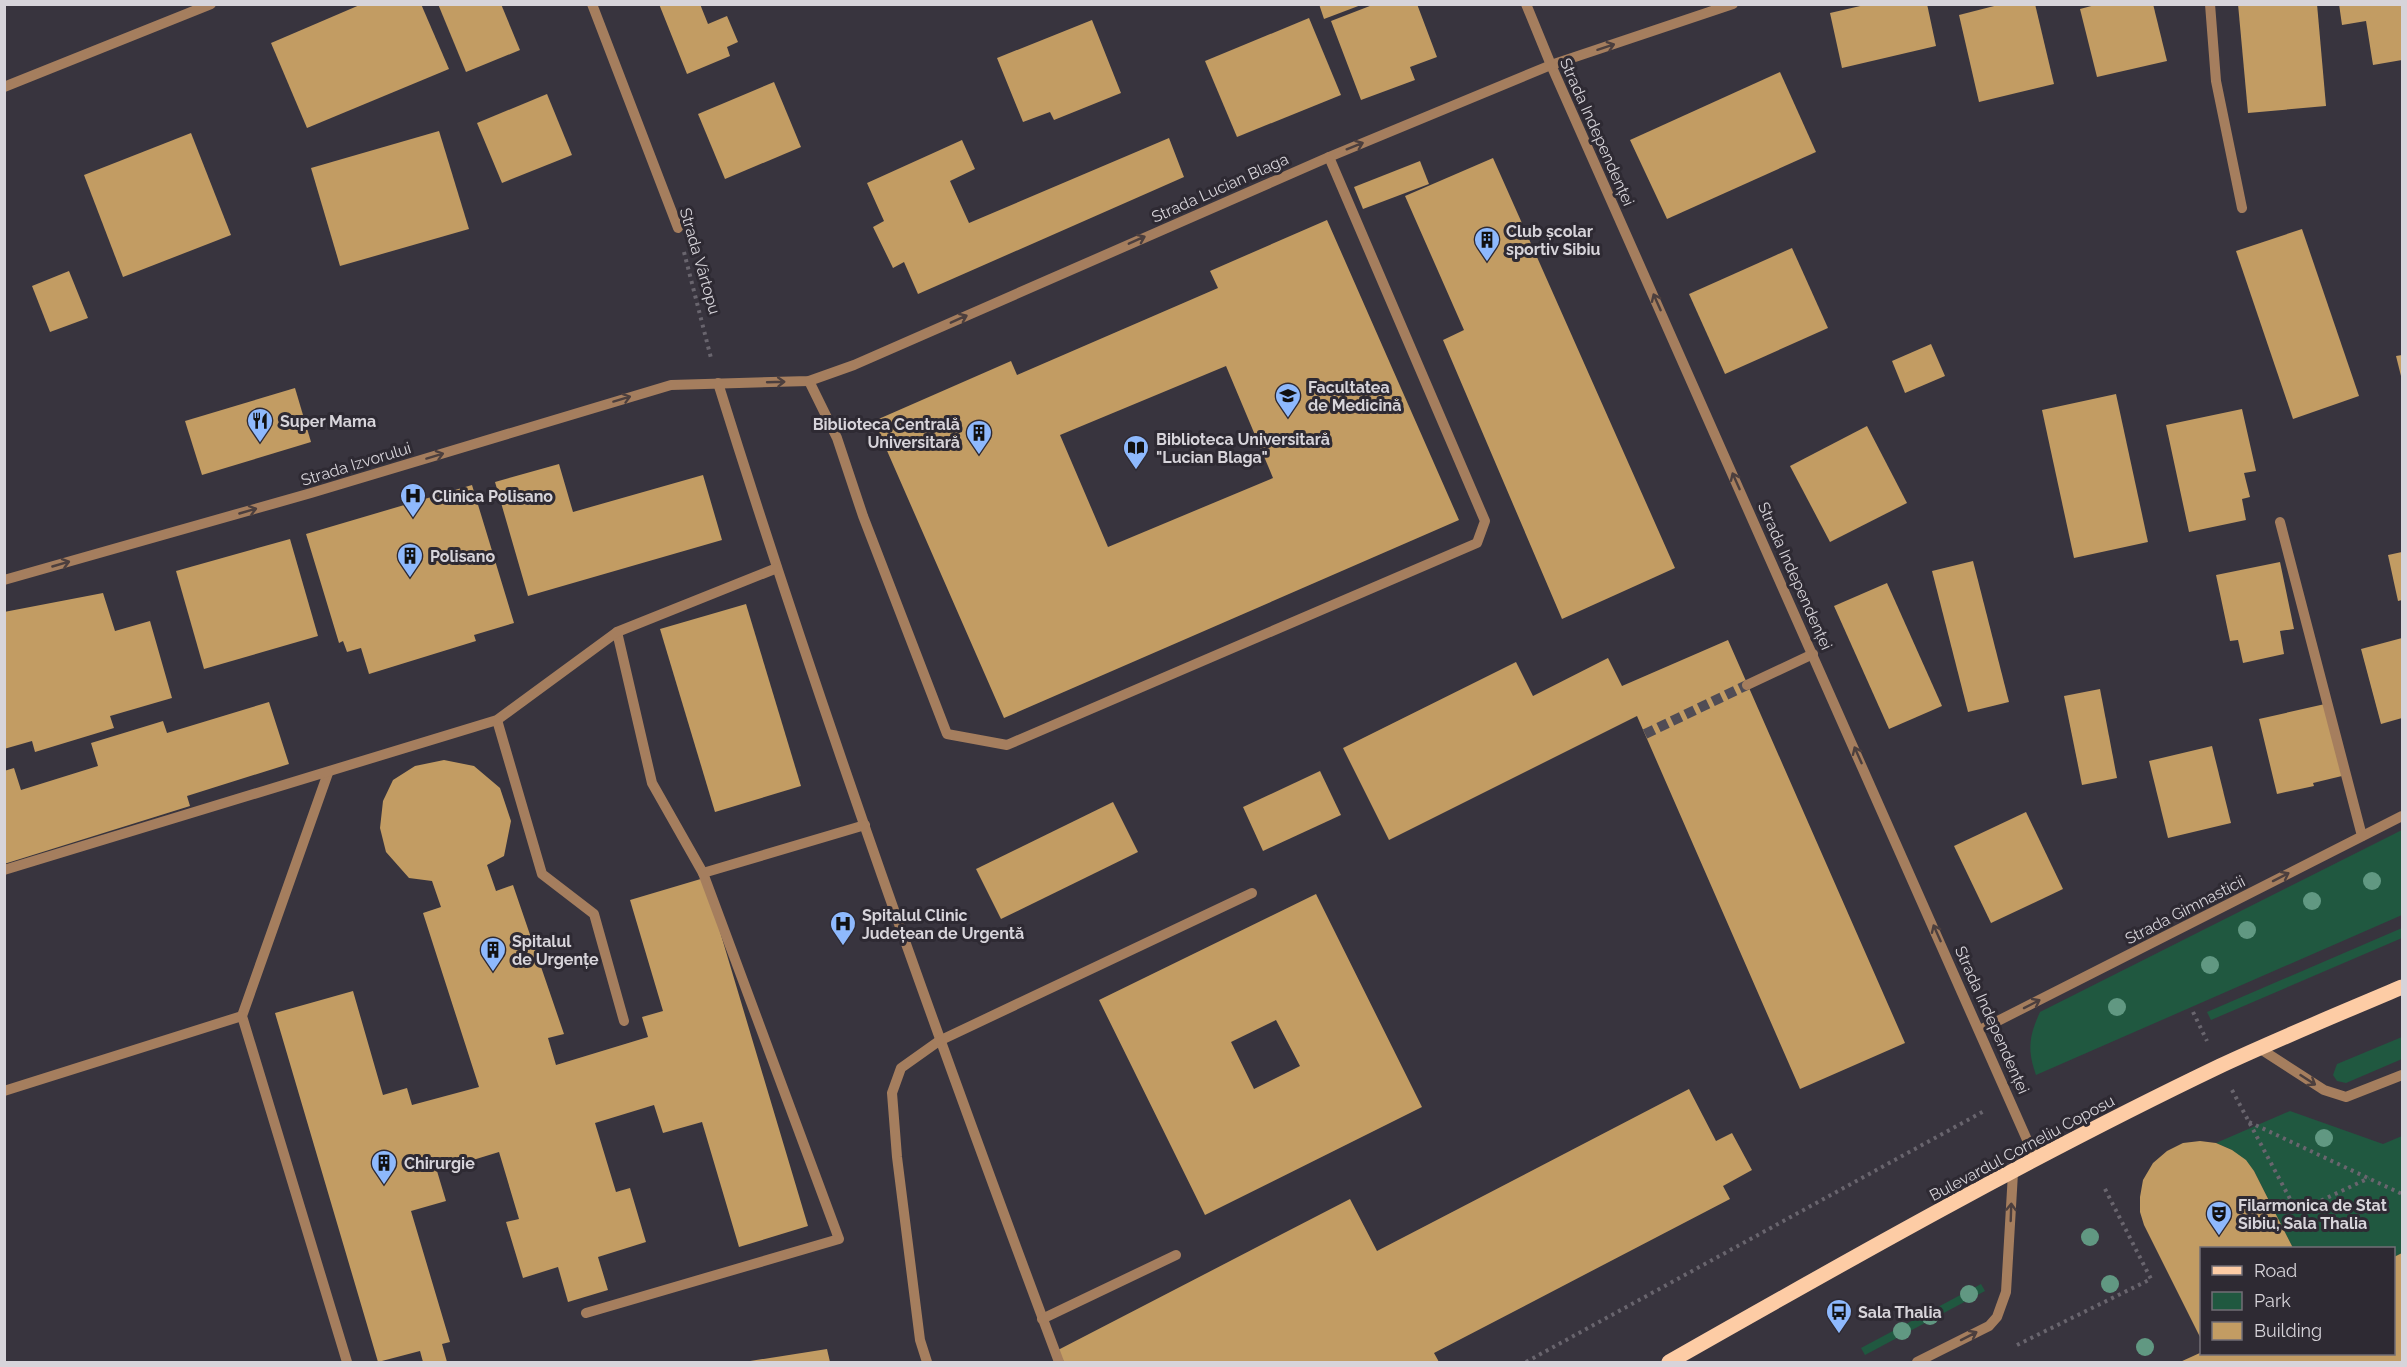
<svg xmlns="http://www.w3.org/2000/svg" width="2407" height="1367" font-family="Raleway,sans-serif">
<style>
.green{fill:#205840}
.building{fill:#c29c63;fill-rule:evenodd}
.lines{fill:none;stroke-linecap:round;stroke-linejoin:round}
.minor-tunnel{stroke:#504c55;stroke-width:10;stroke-dasharray:10 5;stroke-linecap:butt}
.path{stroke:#69656e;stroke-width:4;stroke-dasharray:3 4.5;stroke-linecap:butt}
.minor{stroke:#a57e5e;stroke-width:10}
.major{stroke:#fdcca5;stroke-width:15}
.tree{fill:#619882}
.oneway{stroke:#4c3f3e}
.labels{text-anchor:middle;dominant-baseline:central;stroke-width:6;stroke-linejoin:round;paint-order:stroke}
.street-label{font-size:16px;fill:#d7d4da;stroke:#2e2a33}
.poi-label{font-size:16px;font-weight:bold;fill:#d7d4da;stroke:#2e2a33;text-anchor:start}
</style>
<rect width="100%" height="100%" fill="#38343e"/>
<!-- green -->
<g class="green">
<path d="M2402,830V915L2036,1075C2027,1050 2029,1036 2040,1012Z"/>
<polygon points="2402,928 2402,938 2211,1020 2207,1012"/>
<polygon points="2402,1037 2402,1059 2346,1083 2337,1081 2333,1075 2337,1064"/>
<polygon points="2290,1111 2383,1144 2402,1136 2402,1253 2394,1257 2394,1248 2293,1248 2254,1171 2232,1150 2216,1143"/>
<polygon points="1981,1284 1985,1291 1865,1355 1861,1348"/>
</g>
<!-- building -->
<g class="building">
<polygon points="362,4 421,4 449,69 307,128 271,43"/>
<polygon points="438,4 501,4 520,50 466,72"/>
<polygon points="659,4 700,4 708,24 727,16 738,42 727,47 730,56 687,74"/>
<polygon points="1319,4 1361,4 1361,5 1324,19"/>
<polygon points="1375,4 1417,4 1437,57 1410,67 1415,80 1361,100 1331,21"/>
<polygon points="1869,4 1927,4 1936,46 1842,68 1830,13"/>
<polygon points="2002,4 2035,4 2054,84 1979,102 1959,15"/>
<polygon points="2099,4 2153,4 2167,61 2097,77 2080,9"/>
<polygon points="2238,4 2317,4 2326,106 2248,113"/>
<polygon points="2339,4 2402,4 2402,60 2373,65 2366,21 2342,25"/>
<polygon points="1309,18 1341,95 1237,137 1205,61"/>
<polygon points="1092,20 1121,93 1054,120 1050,112 1023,122 997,58"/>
<polygon points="1780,72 1816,152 1667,219 1630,140"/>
<polygon points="774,82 801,147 725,179 698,114"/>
<polygon points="547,94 572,155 502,183 477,123"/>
<polygon points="439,131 469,229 340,266 311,168"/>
<polygon points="191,133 231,235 123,277 84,175"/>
<polygon points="1169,138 1184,177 918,294 904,262 893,268 873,227 884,221 867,183 962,140 975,169 950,181 969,223"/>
<polygon points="1493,158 1675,568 1562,619 1443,340 1464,330 1405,196"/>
<polygon points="1420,161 1429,184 1363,209 1354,187"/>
<path d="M1327,220L1459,520L1004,718L874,421L1011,361L1017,375L1218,288L1210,271ZM1226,366L1273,478L1108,547L1060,435Z"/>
<polygon points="2302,229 2359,396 2293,419 2236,251"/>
<polygon points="1792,248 1828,328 1725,374 1689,294"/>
<polygon points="69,271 88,318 50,332 32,286"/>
<polygon points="1931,344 1945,376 1905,393 1892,361"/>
<polygon points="2402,355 2402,380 2396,356"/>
<polygon points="295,388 311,442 202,475 185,421"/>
<polygon points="2116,394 2148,542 2074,558 2042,410"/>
<polygon points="2242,409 2256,471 2244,473 2250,497 2242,499 2246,520 2189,532 2166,425"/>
<polygon points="1867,426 1907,503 1830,542 1790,466"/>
<polygon points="559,464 573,512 703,475 722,540 528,596 495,482"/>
<polygon points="472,485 514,623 474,635 476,641 369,674 361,648 347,652 343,641 339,643 306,534"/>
<polygon points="290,539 318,636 204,669 176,571"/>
<polygon points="2402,552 2402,600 2398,601 2388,555"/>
<polygon points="1973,561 2009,702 1968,712 1932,571"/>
<polygon points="2280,562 2294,629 2280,631 2284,654 2243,663 2238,640 2230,641 2216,575"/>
<polygon points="1887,583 1942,706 1889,729 1834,606"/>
<polygon points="103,593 115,631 150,621 172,698 110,716 114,728 35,752 32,741 4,749 4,612"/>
<polygon points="746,604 801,786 715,812 660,629"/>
<polygon points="2402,638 2402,718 2381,724 2361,649"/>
<polygon points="1728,640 1905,1043 1800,1089 1637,716 1389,840 1343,748 1516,662 1533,696 1608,658 1622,686"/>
<polygon points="2100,689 2117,778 2082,785 2064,696"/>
<polygon points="269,702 289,764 187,796 190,806 4,864 4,771 14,768 21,790 98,766 91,743 163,721 167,733"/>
<polygon points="2325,704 2342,776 2313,783 2314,786 2277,794 2259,719"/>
<polygon points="2212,746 2231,823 2168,838 2149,761"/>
<polygon points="444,760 474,766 500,788 511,821 504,856 487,865 496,891 513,885 564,1034 548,1038 556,1065 648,1037 642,1017 663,1011 630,900 704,878 808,1226 739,1247 702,1122 663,1133 654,1105 595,1123 616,1192 630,1188 646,1242 598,1257 608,1290 568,1302 558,1267 523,1278 506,1222 519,1219 499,1152 437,1171 446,1201 411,1211 450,1342 442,1344 447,1362 423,1362 420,1351 378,1362 275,1013 353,991 383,1095 407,1088 412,1105 479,1087 423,913 441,907 432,881 409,878 386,852 380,828 383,801 393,780 415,766"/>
<polygon points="1320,771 1341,815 1263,851 1243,807"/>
<polygon points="1113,802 1138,852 1001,919 976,869"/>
<polygon points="2026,812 2063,889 1991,923 1954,846"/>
<path d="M1316,894L1422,1107L1205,1215L1099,1000ZM1276,1020L1300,1066L1254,1089L1231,1042Z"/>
<polygon points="1689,1089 1716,1141 1732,1133 1752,1170 1723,1186 1730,1199 1434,1353 1439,1362 1064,1362 1058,1350 1350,1199 1377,1251"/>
<polygon points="2200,1141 2216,1143 2232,1150 2246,1160 2254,1171 2293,1248 2202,1248 2202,1341 2144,1225 2140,1212 2140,1197 2143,1180 2153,1163 2167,1151 2183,1143"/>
<polygon points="2402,1253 2402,1362 2180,1362 2202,1352 2394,1354 2394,1257"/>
<polygon points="827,1349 830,1362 750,1362 750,1361"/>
</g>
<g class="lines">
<!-- minor-tunnel -->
<polyline class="minor-tunnel" points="1645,734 1747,685"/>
<!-- path -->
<g class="path">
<polyline points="684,252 711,358"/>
<polyline points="2193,1012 2207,1041"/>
<polyline points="2232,1090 2297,1212 2369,1178"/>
<polyline points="2249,1122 2402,1194"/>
<polyline points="2017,1345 2151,1279 2103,1185"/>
<polyline points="1526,1362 1986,1110"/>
</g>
<!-- minor -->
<g class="minor">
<polyline points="592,4 678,228"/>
<polyline points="1526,4 1551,65 2036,1160"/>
<polyline points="2210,4 2216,81 2242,208"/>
<polyline points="4,87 211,4"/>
<polyline points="809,381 837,438 863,516 947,734 1007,745 1477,543 1485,521 1329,157"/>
<path d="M718,383C821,713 938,1039 1059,1362"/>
<polyline points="2280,522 2362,836"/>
<polyline points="4,580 311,493 671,385 809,381 854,365 1329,157 1551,65 1733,4"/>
<polyline points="617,632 652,783 703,873"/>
<polyline points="1747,685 1813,654"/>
<polyline points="497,720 542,874 594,914 624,1021"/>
<polyline points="328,773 242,1016 347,1362"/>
<polyline points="4,870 497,720 617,632 777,568"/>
<polyline points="1980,1030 2402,816"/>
<polyline points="2259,1048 2324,1090 2346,1097 2402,1075"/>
<polyline points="4,1091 242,1016"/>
<polyline points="586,1313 839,1239 703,873 865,825"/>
<polyline points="1042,1319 1176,1255"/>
<polyline points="927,1362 920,1340 897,1157 892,1093 901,1068 939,1041 1252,893"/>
<polyline points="1917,1362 1989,1326 1997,1317 2006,1292 2013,1173"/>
</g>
<!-- major -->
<path class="major" d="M1669,1362C1850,1259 2032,1156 2220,1066C2280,1038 2341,1013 2402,987"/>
</g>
<!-- trees -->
<g class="tree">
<circle cx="2372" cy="881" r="9"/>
<circle cx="2312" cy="901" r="9"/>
<circle cx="2247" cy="930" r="9"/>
<circle cx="2210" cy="965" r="9"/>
<circle cx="2117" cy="1007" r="9"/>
<circle cx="2324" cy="1138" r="9"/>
<circle cx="2090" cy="1237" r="9"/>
<circle cx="2110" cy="1284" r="9"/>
<circle cx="1969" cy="1294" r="9"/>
<circle cx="1930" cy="1316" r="9"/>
<circle cx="1902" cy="1331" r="9"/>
<circle cx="2145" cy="1347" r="9"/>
</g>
<!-- one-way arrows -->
<defs><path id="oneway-shaft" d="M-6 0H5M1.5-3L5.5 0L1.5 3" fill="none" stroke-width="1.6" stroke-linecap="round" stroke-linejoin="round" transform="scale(1.5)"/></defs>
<g class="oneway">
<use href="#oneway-shaft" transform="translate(1606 47) rotate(-18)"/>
<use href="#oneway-shaft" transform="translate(1355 146) rotate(-22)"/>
<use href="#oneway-shaft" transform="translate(1137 240) rotate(-24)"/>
<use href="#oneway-shaft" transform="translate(1657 302) rotate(-114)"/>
<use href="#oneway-shaft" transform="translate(959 319) rotate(-24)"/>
<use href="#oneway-shaft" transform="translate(776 382) rotate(-2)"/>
<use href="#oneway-shaft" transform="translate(622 399) rotate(-17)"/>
<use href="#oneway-shaft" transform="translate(435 456) rotate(-17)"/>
<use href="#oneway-shaft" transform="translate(1736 481) rotate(-114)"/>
<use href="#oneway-shaft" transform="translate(248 511) rotate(-16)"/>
<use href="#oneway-shaft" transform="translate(61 564) rotate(-16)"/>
<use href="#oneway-shaft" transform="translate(1858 755) rotate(-114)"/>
<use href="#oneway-shaft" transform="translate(2281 877) rotate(-27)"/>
<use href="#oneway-shaft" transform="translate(1937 933) rotate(-114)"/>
<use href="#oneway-shaft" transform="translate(2032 1004) rotate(-27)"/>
<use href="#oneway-shaft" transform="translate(2308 1080) rotate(33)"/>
<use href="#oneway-shaft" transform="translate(2011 1212) rotate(-88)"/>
<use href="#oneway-shaft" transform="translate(1969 1336) rotate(-27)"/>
</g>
<!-- icons -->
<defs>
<symbol id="building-pin" viewBox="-11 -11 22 30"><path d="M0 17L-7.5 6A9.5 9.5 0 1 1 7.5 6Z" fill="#8eb9fd" stroke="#2e2a33"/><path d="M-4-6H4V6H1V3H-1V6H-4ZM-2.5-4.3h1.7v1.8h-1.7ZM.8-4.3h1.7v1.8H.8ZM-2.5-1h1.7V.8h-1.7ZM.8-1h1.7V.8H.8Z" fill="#111"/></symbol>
<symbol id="university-pin" viewBox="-11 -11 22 30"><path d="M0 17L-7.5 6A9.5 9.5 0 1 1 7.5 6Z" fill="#8eb9fd" stroke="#2e2a33"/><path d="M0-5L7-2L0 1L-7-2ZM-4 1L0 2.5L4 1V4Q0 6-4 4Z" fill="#111"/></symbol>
<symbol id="restaurant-pin" viewBox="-11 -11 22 30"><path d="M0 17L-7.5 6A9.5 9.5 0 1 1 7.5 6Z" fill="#8eb9fd" stroke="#2e2a33"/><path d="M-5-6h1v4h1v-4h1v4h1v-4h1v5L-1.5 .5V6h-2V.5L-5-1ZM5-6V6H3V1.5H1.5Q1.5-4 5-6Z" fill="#111"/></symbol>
<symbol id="library-pin" viewBox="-11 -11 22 30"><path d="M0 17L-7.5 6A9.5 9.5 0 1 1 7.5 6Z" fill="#8eb9fd" stroke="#2e2a33"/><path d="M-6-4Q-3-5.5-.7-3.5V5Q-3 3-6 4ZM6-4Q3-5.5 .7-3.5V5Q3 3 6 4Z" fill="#111"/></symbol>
<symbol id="hospital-pin" viewBox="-11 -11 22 30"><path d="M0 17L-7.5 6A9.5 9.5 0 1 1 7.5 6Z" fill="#8eb9fd" stroke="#2e2a33"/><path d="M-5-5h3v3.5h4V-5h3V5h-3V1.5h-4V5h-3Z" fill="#111"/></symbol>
<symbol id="theatre-pin" viewBox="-11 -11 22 30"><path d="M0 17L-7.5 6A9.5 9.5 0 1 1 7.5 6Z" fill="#8eb9fd" stroke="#2e2a33"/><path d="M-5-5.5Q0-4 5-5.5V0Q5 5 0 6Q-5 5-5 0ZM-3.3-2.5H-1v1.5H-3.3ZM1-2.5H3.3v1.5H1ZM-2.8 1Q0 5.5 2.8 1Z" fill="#111"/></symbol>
<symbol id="bus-pin" viewBox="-11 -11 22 30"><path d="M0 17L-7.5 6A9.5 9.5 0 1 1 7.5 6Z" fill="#8eb9fd" stroke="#2e2a33"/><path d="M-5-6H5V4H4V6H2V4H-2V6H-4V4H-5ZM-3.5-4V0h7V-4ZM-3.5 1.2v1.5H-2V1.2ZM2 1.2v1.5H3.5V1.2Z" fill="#111"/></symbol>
</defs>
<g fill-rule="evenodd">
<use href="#building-pin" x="1472" y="225" width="30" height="40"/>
<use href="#university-pin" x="1273" y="381" width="30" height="40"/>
<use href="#restaurant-pin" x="245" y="406" width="30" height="40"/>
<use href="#building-pin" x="964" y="418" width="30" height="40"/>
<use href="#library-pin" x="1121" y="433" width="30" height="40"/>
<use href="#hospital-pin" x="398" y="481" width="30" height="40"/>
<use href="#building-pin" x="395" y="541" width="30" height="40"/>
<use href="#hospital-pin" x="828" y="909" width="30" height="40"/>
<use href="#building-pin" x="478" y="935" width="30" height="40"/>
<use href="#building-pin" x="369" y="1148" width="30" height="40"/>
<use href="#theatre-pin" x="2204" y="1199" width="30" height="40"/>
<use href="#bus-pin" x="1824" y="1297" width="30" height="40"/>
</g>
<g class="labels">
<!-- street labels -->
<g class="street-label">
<text transform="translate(1597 132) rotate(66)">Strada Independenței</text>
<text transform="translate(1220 188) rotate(-24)">Strada Lucian Blaga</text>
<text transform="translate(700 261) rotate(74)">Strada Vârtopu</text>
<text transform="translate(356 464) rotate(-17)">Strada Izvorului</text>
<text transform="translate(1795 576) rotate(66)">Strada Independenței</text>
<text transform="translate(2185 910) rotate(-27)">Strada Gimnasticii</text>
<text transform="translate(1992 1020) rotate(66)">Strada Independenței</text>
<text transform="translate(2022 1148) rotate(-28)">Bulevardul Corneliu Coposu</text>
</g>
<!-- poi labels -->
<g class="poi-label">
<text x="1506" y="231">Club școlar<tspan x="1506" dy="18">sportiv Sibiu</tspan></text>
<text x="1308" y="387">Facultatea<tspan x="1308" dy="18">de Medicină</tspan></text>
<text x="280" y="421">Super Mama</text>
<text x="960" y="424" text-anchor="end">Biblioteca Centrală<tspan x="960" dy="18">Universitară</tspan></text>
<text x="1156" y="439">Biblioteca Universitară<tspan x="1156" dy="18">"Lucian Blaga"</tspan></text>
<text x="432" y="496">Clinica Polisano</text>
<text x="430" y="556">Polisano</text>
<text x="862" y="915">Spitalul Clinic<tspan x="862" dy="18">Județean de Urgentă</tspan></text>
<text x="512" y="941">Spitalul<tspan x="512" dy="18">de Urgențe</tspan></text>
<text x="404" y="1163">Chirurgie</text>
<text x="2238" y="1205">Filarmonica de Stat<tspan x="2238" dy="18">Sibiu, Sala Thalia</tspan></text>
<text x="1858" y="1312">Sala Thalia</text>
</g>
</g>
<!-- border -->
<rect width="2407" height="1367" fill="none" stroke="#d7d4da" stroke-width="12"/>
<!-- legend -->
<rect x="2200" y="1247" width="195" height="108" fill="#2e2a33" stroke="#726e76" stroke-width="1.5"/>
<rect x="2212" y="1266" width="30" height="9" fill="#fdcca5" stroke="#726e76" stroke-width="1.5"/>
<text x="2254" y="1277" font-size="18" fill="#d7d4da">Road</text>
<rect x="2212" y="1292" width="30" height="18" fill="#205840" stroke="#726e76" stroke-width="1.5"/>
<text x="2254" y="1307" font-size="18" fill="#d7d4da">Park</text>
<rect x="2212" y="1322" width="30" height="18" fill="#c29c63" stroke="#726e76" stroke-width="1.5"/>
<text x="2254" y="1337" font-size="18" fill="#d7d4da">Building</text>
</svg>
